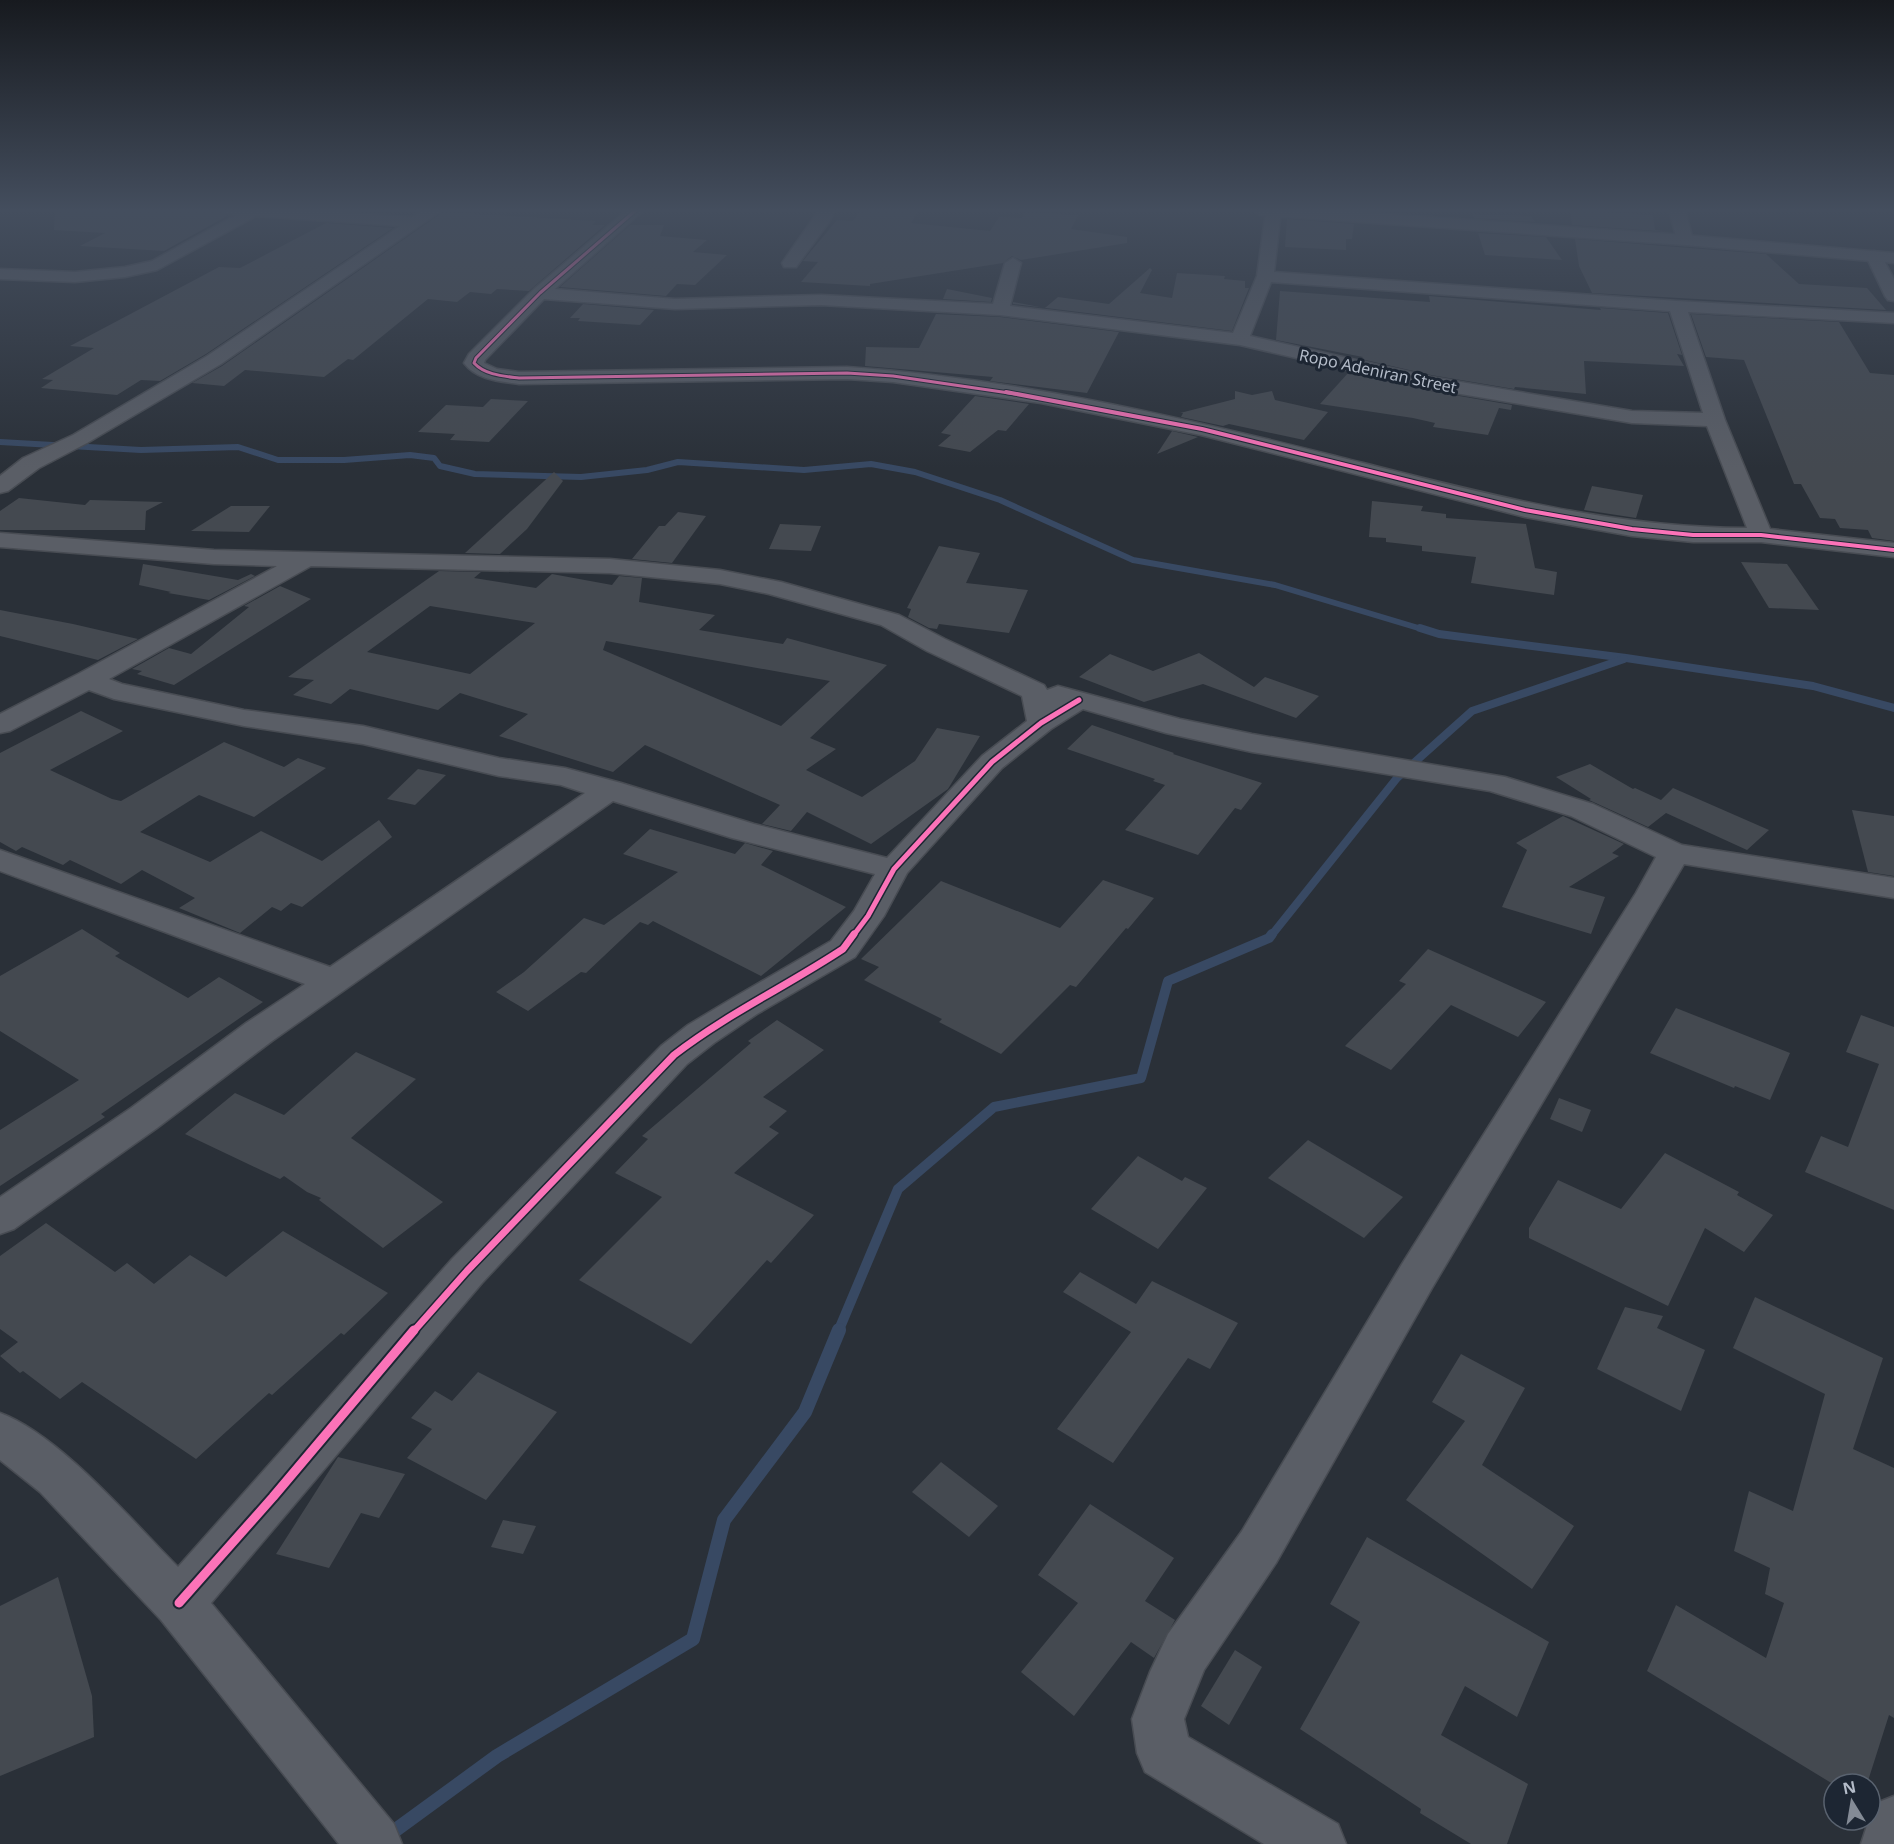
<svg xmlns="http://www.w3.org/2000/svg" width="1894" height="1844" font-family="'Noto Sans',sans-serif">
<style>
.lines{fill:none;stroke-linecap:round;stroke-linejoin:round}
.stream-far3{stroke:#384963;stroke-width:6}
.stream-far2{stroke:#384963;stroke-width:8}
.stream-far1{stroke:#384963;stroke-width:10}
.stream{stroke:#384963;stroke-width:14}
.building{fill:#444950;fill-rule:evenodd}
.minor-casing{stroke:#484c53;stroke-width:3}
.tertiary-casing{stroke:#484c53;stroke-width:3}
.minor{fill:#5a5e66;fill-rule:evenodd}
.tertiary{fill:#5a5e66;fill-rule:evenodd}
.cycleway-far4-casing{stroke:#1d2633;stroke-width:5}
.cycleway-far3-casing{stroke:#1d2633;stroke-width:6}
.cycleway-far2-casing{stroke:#1d2633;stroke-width:8}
.cycleway-far1-casing{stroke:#1d2633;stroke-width:10}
.cycleway-casing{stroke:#1d2633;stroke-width:13}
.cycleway-far4{stroke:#fb73b8;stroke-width:3}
.cycleway-far3{stroke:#fb73b8;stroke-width:4}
.cycleway-far2{stroke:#fb73b8;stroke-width:5}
.cycleway-far1{stroke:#fb73b8;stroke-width:7}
.cycleway{stroke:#fb73b8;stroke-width:9}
.labels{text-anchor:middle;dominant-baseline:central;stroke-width:6;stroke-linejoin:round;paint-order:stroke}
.far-street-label{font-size:16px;fill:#b4bcc9;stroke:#1d2633}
</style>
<rect width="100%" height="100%" fill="#2a3038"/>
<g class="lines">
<!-- stream-far3 -->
<polyline class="stream-far3" points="0,442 141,450 238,447 278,460 344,460 410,455 434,458 440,466 475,474 581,477 647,470 678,462 804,470 871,464 915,472 1000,500 1133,560 1275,585 1425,630"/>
<!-- stream-far2 -->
<g class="stream-far2">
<polyline points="1420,628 1439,634 1626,658 1813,686 1894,708"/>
<polyline points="1271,936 1397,778 1472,711 1624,659"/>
</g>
<!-- stream-far1 -->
<polyline class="stream-far1" points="838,1332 898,1189 994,1107 1141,1078 1168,981 1269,938 1272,934"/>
<!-- stream -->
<polyline class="stream" points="371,1844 386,1837 497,1756 693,1639 724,1520 805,1412 839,1330"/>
</g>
<!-- building -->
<g class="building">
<polygon points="55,210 220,210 227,216 164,251 80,246 105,233 54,230"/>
<polygon points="861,210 919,210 911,223 990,231 999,217 1022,218 1025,212 1078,215 1071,229 1127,237 1127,243 1021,260 1012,256 1003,263 870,284 870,286 801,282 818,262 803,261 811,251 837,220 853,221"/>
<polygon points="1570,210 1653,215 1655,230 1672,232 1572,225"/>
<polygon points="443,212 596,221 592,225 605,225 529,291 497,289 491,294 470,292 457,302 428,299 353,360 348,359 324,377 245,370 224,386 192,383 222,366"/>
<polygon points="1472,214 1531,216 1535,222 1474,218"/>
<polygon points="1287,219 1354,224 1352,239 1346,239 1346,250 1285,247"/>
<polygon points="326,223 393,228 206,354 160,381 141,380 117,395 41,388 53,380 42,379 94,348 70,346 219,267 240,268"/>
<polygon points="630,225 664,225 660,236 707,240 693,252 727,255 695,285 677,284 666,296 560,287"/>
<polygon points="1478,233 1546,237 1562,260 1485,255"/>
<polygon points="1575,239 1766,254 1799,284 1867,288 1886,310 1592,293 1579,266"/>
<polygon points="1150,268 1152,270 1140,293 1172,298 1177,273 1225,276 1224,279 1245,281 1245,288 1249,288 1232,331 1013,304 1013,302 1045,308 1058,297 1109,304"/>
<polygon points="947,289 992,298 991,302 943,299"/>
<polygon points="1280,291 1430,302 1429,296 1601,310 1600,308 1668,313 1682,355 1677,354 1684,366 1584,361 1586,394 1515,387 1514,389 1431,375 1361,359 1363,357 1276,340"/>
<polygon points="583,304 654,310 640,325 578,321 580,318 570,318"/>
<polygon points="936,314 1000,317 1119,332 1087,393 990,381 993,377 865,366 866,347 919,348"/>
<polygon points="1691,314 1839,322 1870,373 1894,375 1894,541 1872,538 1868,530 1840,528 1835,519 1820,518 1801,484 1794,484 1744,360 1706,357"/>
<polygon points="1349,372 1430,391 1512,405 1511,410 1499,408 1488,435 1433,427 1435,423 1413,418 1320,404"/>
<polygon points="1235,391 1252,395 1272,391 1275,400 1328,412 1304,440 1229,424 1223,426 1181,417 1183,413 1180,413 1235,399"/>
<polygon points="975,396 1029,404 1006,431 998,430 970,452 938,446 951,435 941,433"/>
<polygon points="491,399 528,401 489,442 450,440 455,434 418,432 446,405 483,407"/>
<polygon points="1172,431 1198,437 1157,454"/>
<polygon points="554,472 563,481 527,529 500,554 465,553"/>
<polygon points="1592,486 1643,495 1636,518 1584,510"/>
<polygon points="19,498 85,505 90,500 163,502 146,511 145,530 0,530 0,511"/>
<polygon points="1372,501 1423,506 1421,511 1446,514 1446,518 1526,524 1535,568 1557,572 1554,595 1471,583 1476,557 1422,551 1422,546 1386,542 1386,538 1369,537"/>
<polygon points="231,506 270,506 249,532 191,531"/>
<polygon points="678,512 706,516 672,563 632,559 659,526 665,526"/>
<polygon points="780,524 821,526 811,551 769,549"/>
<polygon points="939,546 980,553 966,583 1028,590 1009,633 939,624 937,629 929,628 908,617 911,609 907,608"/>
<polygon points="1741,562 1787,564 1819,610 1769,608"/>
<polygon points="143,564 238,580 251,574 255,576 209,600 168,593 171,592 139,585"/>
<path d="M439,571L481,572L474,578L536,588L552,574L612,585L619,576L642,578L639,602L715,615L699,630L783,644L787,638L887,665L810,738L836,749L806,770L862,797L915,761L937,728L980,736L948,789L871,844L807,812L791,831L762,824L780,805L645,745L613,772L499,736L528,714L460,693L438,710L350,689L331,704L293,695L314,680L288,677ZM430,606L535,623L470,674L367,652ZM606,641L830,681L781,726L603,650Z"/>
<polygon points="280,586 311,599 174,685 137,674 142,671 132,669 169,648 191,654 249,607 244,606"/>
<polygon points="0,610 73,624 138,639 98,660 0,636"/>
<polygon points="1199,653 1254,687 1265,677 1319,696 1296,718 1203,684 1144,702 1079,677 1110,654 1153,671"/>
<polygon points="81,711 123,731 50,770 112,799 121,801 224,742 284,767 298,758 326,768 254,817 199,795 140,832 210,862 261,831 322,861 379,820 392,837 302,907 291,903 281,911 272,907 240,933 179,908 195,898 142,870 121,884 70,860 63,865 22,847 16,851 0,842 0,753"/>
<polygon points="1092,725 1174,753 1173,754 1262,783 1241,810 1235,808 1198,855 1125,830 1165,785 1153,781 1155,779 1067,749"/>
<polygon points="1590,764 1633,789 1635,788 1661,800 1673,788 1769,830 1747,850 1666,813 1648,827 1589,800 1591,799 1556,777"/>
<polygon points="418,769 446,775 415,805 387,799"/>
<polygon points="1852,810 1894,816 1894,876 1868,872"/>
<polygon points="1563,816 1624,844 1612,853 1619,856 1569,887 1605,897 1591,934 1502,907 1527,850 1516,843"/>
<polygon points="650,829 735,854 745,843 773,851 761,865 846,907 761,976 653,921 648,925 640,922 586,973 581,972 528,1011 496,992 524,972 584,918 604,925 678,872 623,854"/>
<polygon points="1103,880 1154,898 1128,929 1126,928 1076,987 1070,985 1001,1054 939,1022 942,1019 864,980 879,967 861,959 941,881 1060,928"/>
<polygon points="82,929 120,953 115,956 188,998 219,977 263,1002 101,1114 105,1117 0,1186 0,1130 79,1080 0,1031 0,976"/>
<polygon points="1428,949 1546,1002 1518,1037 1451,1005 1391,1070 1345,1046 1406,984 1399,981"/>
<polygon points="1676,1008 1790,1053 1770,1100 1735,1086 1734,1088 1650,1053"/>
<polygon points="1861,1015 1894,1027 1894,1210 1805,1172 1821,1136 1848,1147 1879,1064 1846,1052"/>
<polygon points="777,1020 824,1050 763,1097 787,1111 769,1127 779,1133 734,1173 814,1215 771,1263 767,1260 691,1344 579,1280 662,1197 615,1173 648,1139 642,1136 751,1043 748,1041"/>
<polygon points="356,1052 416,1079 351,1138 443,1202 383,1248 319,1200 321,1198 307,1192 284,1176 280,1179 185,1134 235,1093 284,1115"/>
<polygon points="1559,1098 1591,1110 1582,1132 1550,1119"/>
<polygon points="1308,1140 1403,1197 1364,1238 1268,1178"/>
<polygon points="1665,1153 1739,1192 1737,1195 1773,1215 1744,1252 1705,1228 1668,1306 1529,1238 1529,1228 1558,1180 1621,1209"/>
<polygon points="1138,1156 1182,1181 1185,1177 1207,1188 1158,1249 1091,1209"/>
<polygon points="46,1223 115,1272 127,1263 154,1284 190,1255 226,1277 283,1231 388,1293 344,1335 341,1333 272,1395 269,1393 196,1459 82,1382 60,1399 23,1371 20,1373 0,1356 18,1342 0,1329 0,1256"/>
<polygon points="1080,1272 1136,1304 1152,1281 1238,1323 1210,1369 1188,1358 1113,1463 1057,1429 1131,1332 1063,1292"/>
<polygon points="1755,1297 1883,1358 1853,1449 1894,1468 1894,1718 1889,1715 1867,1784 1833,1784 1647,1671 1676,1605 1766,1658 1784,1603 1765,1594 1770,1568 1734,1551 1749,1491 1793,1511 1825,1394 1733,1348"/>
<polygon points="1625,1307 1663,1316 1657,1328 1705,1350 1681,1411 1597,1369"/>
<polygon points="1461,1354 1525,1388 1482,1465 1574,1526 1532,1589 1406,1500 1465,1421 1432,1402"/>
<polygon points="478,1372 557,1412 486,1500 407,1458 432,1429 411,1418 435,1391 452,1401"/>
<polygon points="338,1457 405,1474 379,1518 361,1513 329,1568 276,1554"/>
<polygon points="941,1462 998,1506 969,1537 912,1492"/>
<polygon points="1090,1504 1174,1558 1145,1601 1175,1620 1154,1658 1131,1642 1074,1716 1021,1672 1078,1603 1038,1575"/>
<polygon points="503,1520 536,1526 523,1554 491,1547"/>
<polygon points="1367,1537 1549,1642 1517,1717 1465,1686 1441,1735 1528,1784 1507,1844 1471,1844 1420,1813 1421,1809 1300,1729 1360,1622 1330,1604"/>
<polygon points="58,1577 92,1696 94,1737 0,1776 0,1606"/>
<polygon points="1235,1650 1262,1667 1229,1725 1201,1706"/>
</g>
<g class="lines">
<defs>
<g id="minor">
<polygon points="222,210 304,210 413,217 423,210 442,210 221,364 87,443 39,468 8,491 0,493 0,476 23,458 73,435 207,356 400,226 256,216 157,270 125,277 75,282 0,279 0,269 75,272 125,267 152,261 236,215 225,213"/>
<path d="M627,210H644L555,289L675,299L821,295L993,304L1005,263L1013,258L1021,263L1010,306L1233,333L1257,276L1266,211L1281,210L1274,272L1677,301L1894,313V323L1688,312L1725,420L1770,529L1894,543V557L1761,542H1693L1632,536L1525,517L1201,435L1041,403L893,382L847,379L519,384C499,381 477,380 464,363L469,354L534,289ZM1271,282L1670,311L1703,413L1632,411L1431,377L1250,336ZM544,299L675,309L821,305L1000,315L1240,345L1431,389L1632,423L1707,426L1747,528C1604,528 1468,489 1331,455C1172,415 1011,378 847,367L519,372L497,369L484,363L485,360Z"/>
<polygon points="819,210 835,210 829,222 796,267 784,267 782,263"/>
<polygon points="1669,210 1685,210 1693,240 1691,243 1685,245 1677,240"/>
<polygon points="1874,251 1880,253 1894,279 1894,301 1888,300 1885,296 1866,256"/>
<path d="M0,533L214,550L610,559L720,570L781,582L899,615L945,639L1044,685L1047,690L1058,686L1180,719L1252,734L1505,777L1593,804L1682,845L1894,878V898L1684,864L1432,1288L1276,1563L1204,1670L1184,1719L1188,1737L1338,1824L1346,1844H1264L1145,1772L1137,1753L1132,1719L1150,1672L1168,1634L1242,1531L1402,1264L1636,893L1656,857L1571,816L1490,791L1252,752L1166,733L1083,709L1051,729L1002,768L907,873L884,916L855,957L757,1014L714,1043L687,1064L482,1283L211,1603L394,1824L402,1844H339L161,1620L40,1492L0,1460V1413C60,1435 132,1521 178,1567L452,1259L661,1046L688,1025L733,998L831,941L854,911L875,874L732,838L613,801L272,1041L157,1128L14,1229L0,1234V1197L131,1108L246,1023L305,984L0,871V850L330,967L585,793L561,785L499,776L363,744L244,726L114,699L89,690L10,731L0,733V714L78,674L277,566L214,564L0,547ZM311,566L610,573L720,584L769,594L881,625L927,651L1022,696L1027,721L982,756L887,858L754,824L621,783L565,768L499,758L363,726L244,710L122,684L109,679Z"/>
<polygon points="1894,1796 1894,1844 1861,1844 1874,1804"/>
</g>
<polygon id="tertiary" points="1252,210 1329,210 1685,235 1894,253 1894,263 1685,245 1260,215"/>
</defs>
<!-- minor casing -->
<use href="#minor" class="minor-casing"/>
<!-- tertiary casing -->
<use href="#tertiary" class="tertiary-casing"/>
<!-- minor -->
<use href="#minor" class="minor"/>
<!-- tertiary -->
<use href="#tertiary" class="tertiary"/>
<defs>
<path id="cycleway-far4" d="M636,210L540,293L476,358L474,363C485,375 503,376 519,378L847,373L893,376L1016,394"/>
<polyline id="cycleway-far3" points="1006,392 1202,429 1525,510 1632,529 1693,535 1761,535 1894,550"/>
<polyline id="cycleway-far2" points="853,936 868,916 894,869 992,762 1041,723 1079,700"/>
<path id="cycleway-far1" d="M413,1332L467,1271L674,1055C727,1014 787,986 843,949L854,934"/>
<polyline id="cycleway" points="179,1603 273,1497 414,1330"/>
</defs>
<!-- cycleway-far4 casing -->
<use href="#cycleway-far4" class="cycleway-far4-casing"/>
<!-- cycleway-far3 casing -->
<use href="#cycleway-far3" class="cycleway-far3-casing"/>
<!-- cycleway-far2 casing -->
<use href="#cycleway-far2" class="cycleway-far2-casing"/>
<!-- cycleway-far1 casing -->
<use href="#cycleway-far1" class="cycleway-far1-casing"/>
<!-- cycleway casing -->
<use href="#cycleway" class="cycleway-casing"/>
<!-- cycleway-far4 -->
<use href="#cycleway-far4" class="cycleway-far4"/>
<!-- cycleway-far3 -->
<use href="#cycleway-far3" class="cycleway-far3"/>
<!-- cycleway-far2 -->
<use href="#cycleway-far2" class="cycleway-far2"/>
<!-- cycleway-far1 -->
<use href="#cycleway-far1" class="cycleway-far1"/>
<!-- cycleway -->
<use href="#cycleway" class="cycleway"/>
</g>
<!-- sky -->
<linearGradient id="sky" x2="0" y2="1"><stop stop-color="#171a1f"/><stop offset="0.45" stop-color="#444e5e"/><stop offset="1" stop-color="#444e5e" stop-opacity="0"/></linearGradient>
<rect width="1894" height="468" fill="url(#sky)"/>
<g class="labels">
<!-- far-street labels -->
<g class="far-street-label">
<text transform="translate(1378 371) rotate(12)">Ropo Adeniran Street</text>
</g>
</g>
<!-- north arrow -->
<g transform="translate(1852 1802) rotate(349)"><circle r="28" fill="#1d2633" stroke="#59626f" stroke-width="1.5"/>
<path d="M0-4.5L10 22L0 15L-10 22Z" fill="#848b96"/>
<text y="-9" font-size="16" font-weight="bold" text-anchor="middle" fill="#b4bcc9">N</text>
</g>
</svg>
